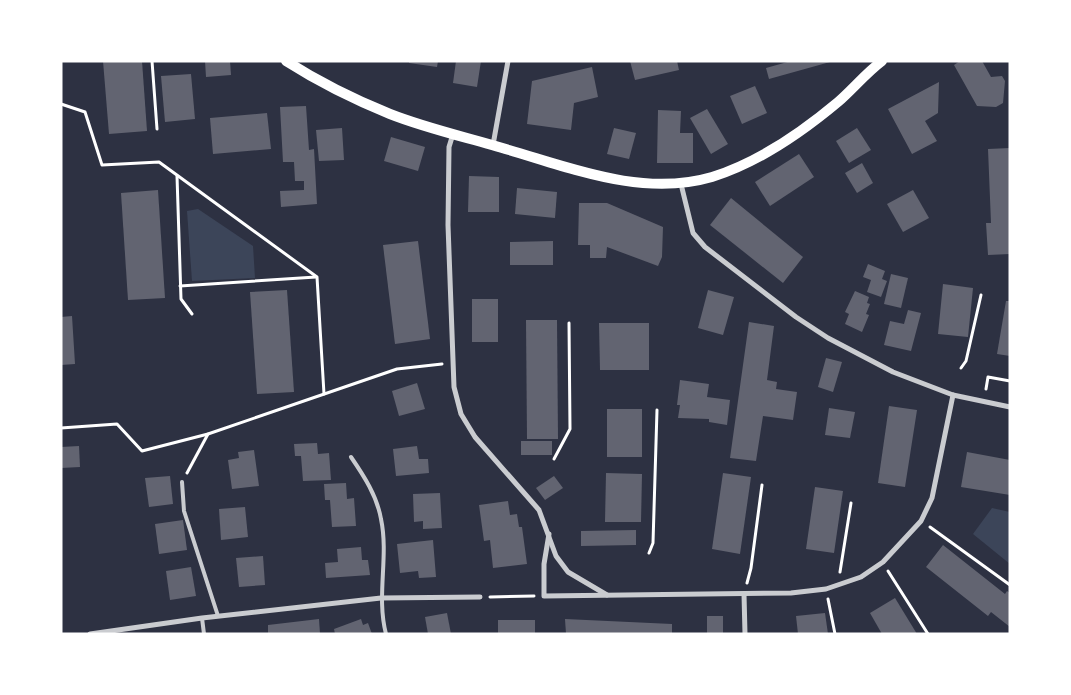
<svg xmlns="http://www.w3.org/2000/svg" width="1071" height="695" font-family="Georgia,serif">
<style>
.green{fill:#3c4559}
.building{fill:#626471}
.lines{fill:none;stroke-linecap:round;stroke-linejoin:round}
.path{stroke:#fff;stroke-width:3}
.service{stroke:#caccd0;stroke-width:4}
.minor{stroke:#caccd0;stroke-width:5}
.secondary{stroke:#fff;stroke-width:10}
</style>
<rect width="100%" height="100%" fill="#2d3142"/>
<!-- green -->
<g class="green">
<polygon points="198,209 253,246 255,278 192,281 187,211"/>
<polygon points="992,508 1010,512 1010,564 973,534"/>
</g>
<!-- building -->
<g class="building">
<polygon points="103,61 142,61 147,131 109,134"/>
<polygon points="205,61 230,61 231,75 206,77"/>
<polygon points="409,61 438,61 437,67 409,63"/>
<polygon points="456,61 481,61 477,87 453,83"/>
<polygon points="630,61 677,61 679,70 635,80"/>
<polygon points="791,61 829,61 830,62 769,79 766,68"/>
<polygon points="960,61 982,61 991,77 1002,76 1005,81 1003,103 996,107 977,106 954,65"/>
<polygon points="592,67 598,97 574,103 571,130 527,124 532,81"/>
<polygon points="191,74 195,119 165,122 161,76"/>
<polygon points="939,82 938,113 925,121 937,141 912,154 888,109"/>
<polygon points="755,86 767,113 742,124 730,96"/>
<polygon points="306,106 309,150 314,149 317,204 281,207 280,191 304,190 304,181 295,181 294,162 283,162 280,107"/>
<polygon points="707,109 728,144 711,154 690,118"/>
<polygon points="658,110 681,111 680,133 693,133 693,163 657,163"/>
<polygon points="267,113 271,149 213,154 210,118"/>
<polygon points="342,128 344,160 319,161 316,130"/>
<polygon points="614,128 636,133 629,159 607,154"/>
<polygon points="857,128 871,150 849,163 836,141"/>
<polygon points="391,137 425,147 418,171 384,161"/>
<polygon points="1010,148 1010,254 988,255 986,223 991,223 988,149"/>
<polygon points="799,154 814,177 770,206 755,182"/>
<polygon points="862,163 873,183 857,193 845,173"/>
<polygon points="469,176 499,177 499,212 468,212"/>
<polygon points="517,188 557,192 555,218 515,214"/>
<polygon points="158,190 165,298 128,300 121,193"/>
<polygon points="913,190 929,218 903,232 887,204"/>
<polygon points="731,198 803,257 783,283 710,225"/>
<polygon points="579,203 607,203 663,227 662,257 658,266 607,247 606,258 590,258 590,245 578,245"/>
<polygon points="418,241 430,339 395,344 383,245"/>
<polygon points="553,241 553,265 510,265 510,242"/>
<polygon points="868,264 885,271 882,279 887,281 881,297 867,292 871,280 863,277"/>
<polygon points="891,274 908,278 901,308 884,304"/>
<polygon points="943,284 973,288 968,337 938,334"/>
<polygon points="287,290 294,392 257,394 250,292"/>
<polygon points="708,290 734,297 723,335 698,328"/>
<polygon points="855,291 869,297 867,303 870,304 866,314 869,315 862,332 845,324 849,314 845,312"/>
<rect x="472" y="299" width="26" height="43"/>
<polygon points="1006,301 1010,301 1010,356 997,354"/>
<polygon points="908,310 921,313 911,351 884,345 890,321 904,324"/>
<polygon points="72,316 75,364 61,365 61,317"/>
<polygon points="526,320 557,320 558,439 527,439"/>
<polygon points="749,322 774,326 767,380 777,382 776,389 797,392 793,420 763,416 756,461 730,458"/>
<polygon points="599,323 649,323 649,370 600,370"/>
<polygon points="826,358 842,362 833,392 818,387"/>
<polygon points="680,380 709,384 707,397 730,400 727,425 709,422 709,419 678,418 680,405 677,405"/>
<polygon points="417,383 425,409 399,416 392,391"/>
<polygon points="889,406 917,410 905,487 878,483"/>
<polygon points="829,408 855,412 850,438 825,435"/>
<rect x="607" y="409" width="35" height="48"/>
<rect x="521" y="441" width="31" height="14"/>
<polygon points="317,443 318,454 329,453 331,480 303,481 301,456 295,456 294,444"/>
<polygon points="79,446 80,467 61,468 61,447"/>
<polygon points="417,446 419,459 428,459 429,473 396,476 393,449"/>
<polygon points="254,450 259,486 232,489 228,460 239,458 238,452"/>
<polygon points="967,452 1010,460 1010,495 961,487"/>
<polygon points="606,473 642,474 641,522 605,522"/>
<polygon points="723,473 751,477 740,554 712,549"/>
<polygon points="170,476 173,504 149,507 145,478"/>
<polygon points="554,476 563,488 545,500 536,488"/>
<polygon points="346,483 347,499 354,498 356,526 332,527 330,500 325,500 324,484"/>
<polygon points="815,487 843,491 834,553 806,549"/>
<polygon points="440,493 442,528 423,529 423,521 414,522 413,494"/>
<polygon points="508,501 510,515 517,514 519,527 522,527 527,564 493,568 490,540 484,541 479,505"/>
<polygon points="245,507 248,537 221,540 219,509"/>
<polygon points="183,520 187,550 159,554 155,524"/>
<polygon points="636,530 636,545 581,546 581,531"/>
<polygon points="433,540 436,577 419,578 418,571 400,573 397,544"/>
<polygon points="943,545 1005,594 1007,591 1010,593 1010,627 991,612 988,616 926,567"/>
<polygon points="361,547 362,560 368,560 370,575 326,578 325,563 338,562 337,549"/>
<polygon points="263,556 265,585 239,587 236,558"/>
<polygon points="191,567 196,596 170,600 166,571"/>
<polygon points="895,598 917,634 882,634 870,613"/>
<polygon points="447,613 451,634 428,634 425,617"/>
<polygon points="825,613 828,634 798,634 796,616"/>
<rect x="707" y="616" width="16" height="18"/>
<polygon points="319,619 320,634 268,634 268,625"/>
<polygon points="361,619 363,625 368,623 372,634 335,634 334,629"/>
<polygon points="565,619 672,624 672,634 566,634"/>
<rect x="498" y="620" width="37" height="14"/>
</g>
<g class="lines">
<!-- path -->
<g class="path">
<polyline points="152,61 157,129"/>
<polyline points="61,104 85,112 102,165 159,162 317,277 324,394"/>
<polyline points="177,176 181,299 192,314"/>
<polyline points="180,286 316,277"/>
<polyline points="961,368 966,361 981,295"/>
<polyline points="986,389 988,377 1010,381"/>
<polyline points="61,428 117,424 142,451 208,434 397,369 442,364"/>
<polyline points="554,459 570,429 569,323"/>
<polyline points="187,473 208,434"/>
<polyline points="930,527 1010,585"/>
<polyline points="649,553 653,543 657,410"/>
<polyline points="888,571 928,634"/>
<polyline points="840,572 851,503"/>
<polyline points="747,583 751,568 762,485"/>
<polyline points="490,597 534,596"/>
<polyline points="828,599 835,634"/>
</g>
<!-- service -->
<g class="service">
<path d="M351,457C364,476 377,496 381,519C389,557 376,596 386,634"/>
<polyline points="182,482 184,511 218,616"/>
<polyline points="202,618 204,634"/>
</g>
<!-- minor -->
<g class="minor">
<polyline points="453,134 449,147 448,225 454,387 461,414 475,437 539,510 556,556 568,572 607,595"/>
<polyline points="493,145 508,61"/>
<polyline points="681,184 693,233 705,247 796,317 828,338 893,372 953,395 1010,407"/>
<polyline points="549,534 544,564 544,596 791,593 826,589 861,577 883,562 921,521 932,498 953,395"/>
<polyline points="744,594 745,634"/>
<polyline points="90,634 202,618 381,598 480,597"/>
</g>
<!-- secondary -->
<path class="secondary" d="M286,61C319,82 353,99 390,114C428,129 470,138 509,150C574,169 644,197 712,177C757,163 801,133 838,102C853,89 866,73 882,61"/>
</g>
<!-- border -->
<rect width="1071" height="695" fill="none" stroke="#ffffff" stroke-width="125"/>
</svg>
